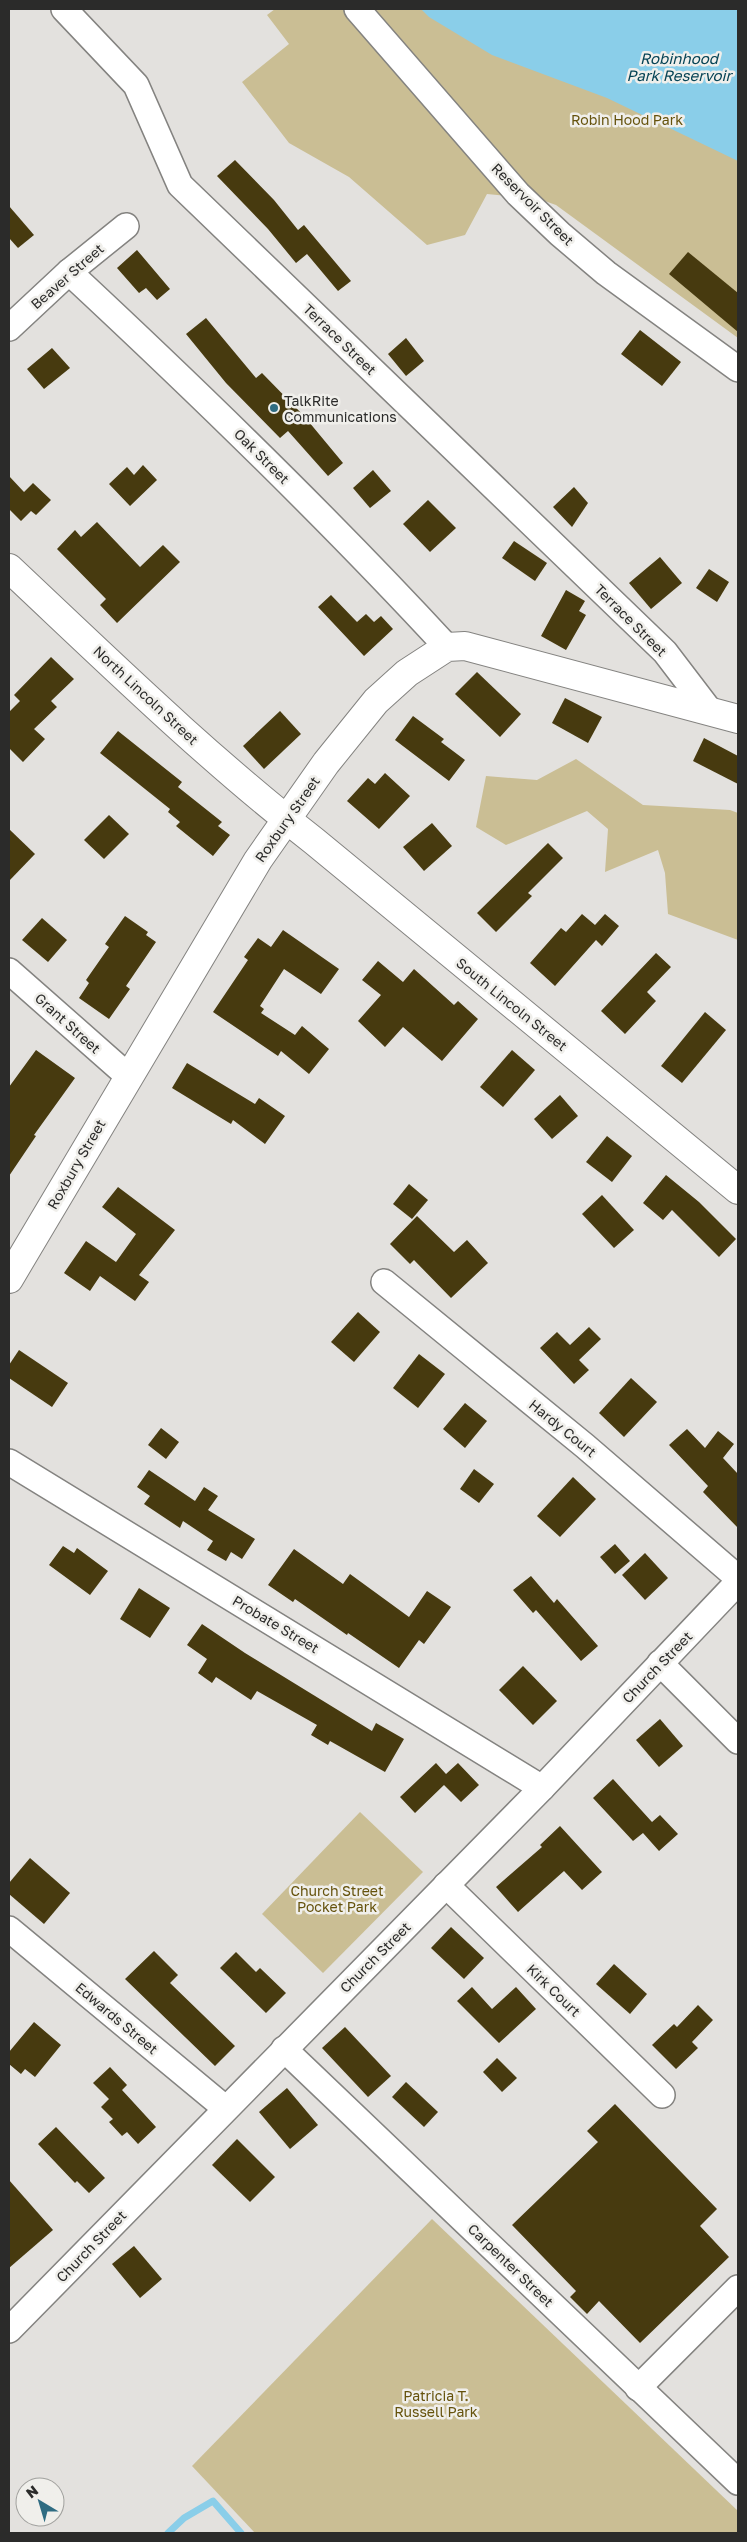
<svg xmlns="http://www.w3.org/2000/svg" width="747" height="2542" font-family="'Golos Text',sans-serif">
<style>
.green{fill:#cabe94}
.water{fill:#8acee9}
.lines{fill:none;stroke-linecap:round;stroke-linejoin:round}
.stream{stroke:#8acee9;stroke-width:7}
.building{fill:#473a0f}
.street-casing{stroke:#848380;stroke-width:28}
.secondary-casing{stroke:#848380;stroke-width:30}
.street{stroke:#fff;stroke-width:25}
.secondary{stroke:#fff;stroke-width:28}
.poi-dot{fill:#2f6c82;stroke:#f0efeb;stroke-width:2}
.labels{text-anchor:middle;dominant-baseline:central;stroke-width:5;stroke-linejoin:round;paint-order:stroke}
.park-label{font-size:14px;fill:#65520c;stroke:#f0efeb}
.street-label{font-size:14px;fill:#2b2b2a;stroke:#f0efeb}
.poi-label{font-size:14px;fill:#2b2b2a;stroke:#f0efeb;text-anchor:start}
.water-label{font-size:15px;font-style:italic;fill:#054355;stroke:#f0efeb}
</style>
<rect width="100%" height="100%" fill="#e3e1de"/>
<!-- green -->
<g class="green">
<polygon points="275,9 738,9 738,338 556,205 539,199 487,194 465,235 427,245 349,177 289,143 242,82 289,44 267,15"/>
<polygon points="576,759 643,805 730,810 738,813 738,940 668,914 665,873 658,850 605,872 608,829 587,811 506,845 476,827 486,776 537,780"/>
<polygon points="360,1812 423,1872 323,1973 262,1914"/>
<polygon points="432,2219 738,2511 738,2533 255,2533 192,2466"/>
</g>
<!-- water -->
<polygon class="water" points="421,9 738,9 738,161 607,98 492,55 429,17"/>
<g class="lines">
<!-- stream -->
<polyline class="stream" points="168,2533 184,2518 213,2501 241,2533"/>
</g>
<!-- building -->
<g class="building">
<polygon points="235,160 274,200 298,230 304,225 351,281 338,291 307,254 296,263 268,229 217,176"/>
<polygon points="9,206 34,235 18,248 9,238"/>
<polygon points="137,250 170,289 157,300 146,288 139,293 117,268"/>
<polygon points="688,252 738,293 738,332 669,274"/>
<polygon points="206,318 256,378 262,373 304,416 343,463 328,476 288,431 280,438 226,383 186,334"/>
<polygon points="640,330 681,362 662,386 621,354"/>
<polygon points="406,338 424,361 406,376 388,354"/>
<polygon points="52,348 70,368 44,389 27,369"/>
<polygon points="143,465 157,480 130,506 109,484 127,467 134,475"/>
<polygon points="373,470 391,491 370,508 353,488"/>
<polygon points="9,476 24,492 33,483 51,500 36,515 31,511 21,521 9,509"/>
<polygon points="574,487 588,503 572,527 553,507"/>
<polygon points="428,500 456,528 430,552 403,524"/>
<polygon points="97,522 140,567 163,545 180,562 117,623 100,605 106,599 57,549 75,530 81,537"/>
<polygon points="514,541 547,563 535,581 502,558"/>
<polygon points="660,557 682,583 651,609 629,583"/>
<polygon points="709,569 729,582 717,602 696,588"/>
<polygon points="566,590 585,601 579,611 586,615 566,650 541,636"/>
<polygon points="331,595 357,622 366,614 374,622 381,616 393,629 364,656 318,607"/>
<polygon points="51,657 74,679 51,701 57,707 34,729 45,739 23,762 9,748 9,712 20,701 14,695"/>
<polygon points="477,672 521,714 500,737 455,694"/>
<polygon points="565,698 602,717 588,743 552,723"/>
<polygon points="280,711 301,734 264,769 243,746"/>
<polygon points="413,716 444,739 441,742 465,760 449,781 395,740"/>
<polygon points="118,731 182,782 178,787 222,822 218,826 230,835 213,856 176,826 180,822 168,812 170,809 100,753"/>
<polygon points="704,738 738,756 738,784 693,761"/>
<polygon points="385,773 410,796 379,829 347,801 368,778 375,784"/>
<polygon points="109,815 129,834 104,859 84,840"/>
<polygon points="432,823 452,846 424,871 403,847"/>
<polygon points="9,829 35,854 9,881"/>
<polygon points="548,843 563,858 528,893 532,896 496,932 477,913"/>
<polygon points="582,914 595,925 605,914 619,926 602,946 596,940 555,986 530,963 561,928 566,932"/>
<polygon points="125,916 148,932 146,935 156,942 126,986 130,989 109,1019 79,998 89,983 86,980 109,947 105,944"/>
<polygon points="42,918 67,940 48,962 22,940"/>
<polygon points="283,930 339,969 321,994 284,969 260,1006 264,1009 261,1013 295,1035 302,1026 329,1049 309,1074 281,1051 278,1056 213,1012 248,960 244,957 258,938 271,947"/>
<polygon points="656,953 671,967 647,992 656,1001 625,1034 601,1011"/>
<polygon points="378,961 403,982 414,969 454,1005 458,1001 478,1019 442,1061 403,1027 385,1047 358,1021 381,995 362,980"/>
<polygon points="705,1012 726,1030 682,1083 661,1066"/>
<polygon points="36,1050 75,1078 34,1135 36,1136 9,1176 9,1087"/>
<polygon points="512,1050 535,1070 503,1107 480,1087"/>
<polygon points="187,1063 255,1104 259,1098 285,1116 265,1144 233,1120 231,1124 172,1088"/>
<polygon points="560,1095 578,1116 552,1139 534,1119"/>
<polygon points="607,1136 632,1156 612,1182 586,1162"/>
<polygon points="666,1175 699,1202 736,1239 719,1257 672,1210 663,1220 643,1203"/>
<polygon points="409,1184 428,1200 412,1219 393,1204"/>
<polygon points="118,1187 175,1230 139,1275 149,1282 135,1301 100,1276 90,1291 64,1273 86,1241 116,1262 136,1234 102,1207"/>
<polygon points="602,1195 634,1230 614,1248 582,1214"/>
<polygon points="417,1216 454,1252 467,1240 488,1263 451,1298 414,1260 410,1264 390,1244"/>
<polygon points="358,1312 380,1332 354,1362 331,1342"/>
<polygon points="589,1327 601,1339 579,1360 589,1370 574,1384 540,1348 557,1332 570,1345"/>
<polygon points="19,1350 68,1383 52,1407 9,1378 9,1365"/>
<polygon points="419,1354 445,1374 418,1408 393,1388"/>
<polygon points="631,1378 657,1402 624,1437 599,1413"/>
<polygon points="465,1403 487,1421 465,1448 443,1429"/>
<polygon points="161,1428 179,1442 166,1459 148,1445"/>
<polygon points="687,1429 705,1448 718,1431 734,1444 723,1458 738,1474 738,1528 703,1492 708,1486 669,1445"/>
<polygon points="474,1469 494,1484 479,1503 460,1489"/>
<polygon points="149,1470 195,1501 204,1487 218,1496 208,1510 255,1539 242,1559 231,1552 226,1561 207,1550 213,1541 183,1521 180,1528 144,1504 150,1496 137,1487"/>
<polygon points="573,1477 596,1499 560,1537 537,1516"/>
<polygon points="615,1544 630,1561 615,1574 600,1557"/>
<polygon points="63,1546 74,1553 77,1548 108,1571 90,1595 49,1565"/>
<polygon points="294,1549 343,1584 350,1574 409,1617 427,1591 451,1607 424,1644 419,1640 399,1668 348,1633 347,1635 295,1599 293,1602 268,1585"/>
<polygon points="645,1553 668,1578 645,1600 622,1575"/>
<polygon points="531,1576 554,1603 557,1599 598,1646 581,1661 536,1610 533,1613 513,1590"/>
<polygon points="139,1588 170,1608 150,1638 120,1619"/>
<polygon points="202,1624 245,1653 372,1731 376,1723 404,1739 385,1772 330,1741 328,1745 311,1735 317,1725 257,1691 251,1700 216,1677 212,1683 198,1673 207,1659 187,1645"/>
<polygon points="523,1666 557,1701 533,1725 499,1690"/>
<polygon points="660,1719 683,1746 659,1767 636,1740"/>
<polygon points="436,1763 446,1774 458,1763 479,1785 461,1802 444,1785 415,1813 400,1797"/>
<polygon points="613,1779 652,1822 660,1815 678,1834 659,1851 643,1833 633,1841 593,1798"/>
<polygon points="560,1826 602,1872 582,1890 564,1871 518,1912 496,1887 542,1847 540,1845"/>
<polygon points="30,1858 70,1893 44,1924 9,1894 9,1883"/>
<polygon points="451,1927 484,1958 464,1979 431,1948"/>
<polygon points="154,1951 178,1975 170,1983 235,2046 215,2066 125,1979"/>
<polygon points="236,1952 256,1972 260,1968 286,1993 266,2013 220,1968"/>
<polygon points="614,1964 647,1994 630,2014 596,1984"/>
<polygon points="472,1987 492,2009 516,1987 536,2009 499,2043 457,2001"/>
<polygon points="698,2005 713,2020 692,2042 698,2048 676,2069 652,2045 674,2024 677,2027"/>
<polygon points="34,2022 61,2045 35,2077 25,2069 21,2074 9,2064 9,2052"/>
<polygon points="345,2027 391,2076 368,2097 322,2048"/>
<polygon points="497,2058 517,2078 502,2092 483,2072"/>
<polygon points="110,2067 127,2085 122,2090 156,2127 138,2144 127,2132 122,2136 109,2122 113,2119 101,2107 109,2099 93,2083"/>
<polygon points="406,2082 438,2112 424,2127 392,2097"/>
<polygon points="287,2088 318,2125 290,2149 259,2112"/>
<polygon points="615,2104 717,2209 700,2226 729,2257 640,2343 599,2301 587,2314 570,2297 576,2291 512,2225 598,2142 587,2131"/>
<polygon points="56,2127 105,2178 89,2193 77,2181 75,2183 38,2144"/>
<polygon points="237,2139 275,2177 250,2202 212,2165"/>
<polygon points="9,2180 53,2230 9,2268"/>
<polygon points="134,2246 162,2279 140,2298 112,2264"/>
</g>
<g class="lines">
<defs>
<g id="street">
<polyline points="64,9 136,85 180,185 665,652 710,711"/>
<polyline points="357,9 518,194 560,234 606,273 738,369"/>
<path d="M69,272C199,393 327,517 447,647"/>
<polyline points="9,328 69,272 126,226"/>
<polyline points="9,971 128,1076"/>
<polyline points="384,1282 585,1446 738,1578"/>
<polyline points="9,1462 542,1788"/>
<polyline points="660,1663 738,1741"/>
<polyline points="446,1885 662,2095"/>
<polyline points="9,1929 225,2108"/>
<polyline points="284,2049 738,2482"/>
<polyline points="9,2330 542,1788 738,1582"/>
<polyline points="638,2388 738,2288"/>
</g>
<g id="secondary">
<path d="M9,568C108,661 206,757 314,841L738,1190"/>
<polyline points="9,1279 258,860 326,763 376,701 407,673 447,647 465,646 738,719"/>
</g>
</defs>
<!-- street casing -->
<use href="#street" class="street-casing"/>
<!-- secondary casing -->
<use href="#secondary" class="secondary-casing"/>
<!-- street -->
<use href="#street" class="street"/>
<!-- secondary -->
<use href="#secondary" class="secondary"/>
</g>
<!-- markers -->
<circle class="poi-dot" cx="274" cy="408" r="5"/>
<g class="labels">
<!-- park labels -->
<g class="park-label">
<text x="627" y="119">Robin Hood Park</text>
<text x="337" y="1890">Church Street<tspan x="337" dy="16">Pocket Park</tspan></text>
<text x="436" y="2395">Patricia T.<tspan x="436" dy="16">Russell Park</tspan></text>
</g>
<!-- street labels -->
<g class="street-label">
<text transform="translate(533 204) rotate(45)">Reservoir Street</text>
<text transform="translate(67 276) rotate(-41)">Beaver Street</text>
<text transform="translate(340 339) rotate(44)">Terrace Street</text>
<text transform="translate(262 456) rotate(45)">Oak Street</text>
<text transform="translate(631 620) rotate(45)">Terrace Street</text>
<text transform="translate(146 695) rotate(43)">North Lincoln Street</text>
<text transform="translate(287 819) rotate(-55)">Roxbury Street</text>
<text transform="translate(512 1004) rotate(39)">South Lincoln Street</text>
<text transform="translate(68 1023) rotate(42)">Grant Street</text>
<text transform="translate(76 1164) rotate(-60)">Roxbury Street</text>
<text transform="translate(563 1428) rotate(39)">Hardy Court</text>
<text transform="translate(276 1624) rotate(31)">Probate Street</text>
<text transform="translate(657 1667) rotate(-46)">Church Street</text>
<text transform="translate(375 1957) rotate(-45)">Church Street</text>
<text transform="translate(554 1990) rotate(44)">Kirk Court</text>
<text transform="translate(117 2018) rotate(40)">Edwards Street</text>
<text transform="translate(91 2246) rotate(-46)">Church Street</text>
<text transform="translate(511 2265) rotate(44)">Carpenter Street</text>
</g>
<!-- poi labels -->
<g class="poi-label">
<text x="284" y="400">TalkRite<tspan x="284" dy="16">Communications</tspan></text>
</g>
<!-- water labels -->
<g class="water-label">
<text x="679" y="58">Robinhood<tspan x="679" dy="17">Park Reservoir</tspan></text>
</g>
</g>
<!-- border -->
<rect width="747" height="2542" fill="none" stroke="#2b2b2a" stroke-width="20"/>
<!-- north arrow -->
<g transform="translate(40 2502) rotate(322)"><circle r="24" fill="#f0efeb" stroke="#a1a19e"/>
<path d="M0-4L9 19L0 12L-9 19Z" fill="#2f6c82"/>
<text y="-8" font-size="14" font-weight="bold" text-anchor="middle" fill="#2b2b2a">N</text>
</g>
</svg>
